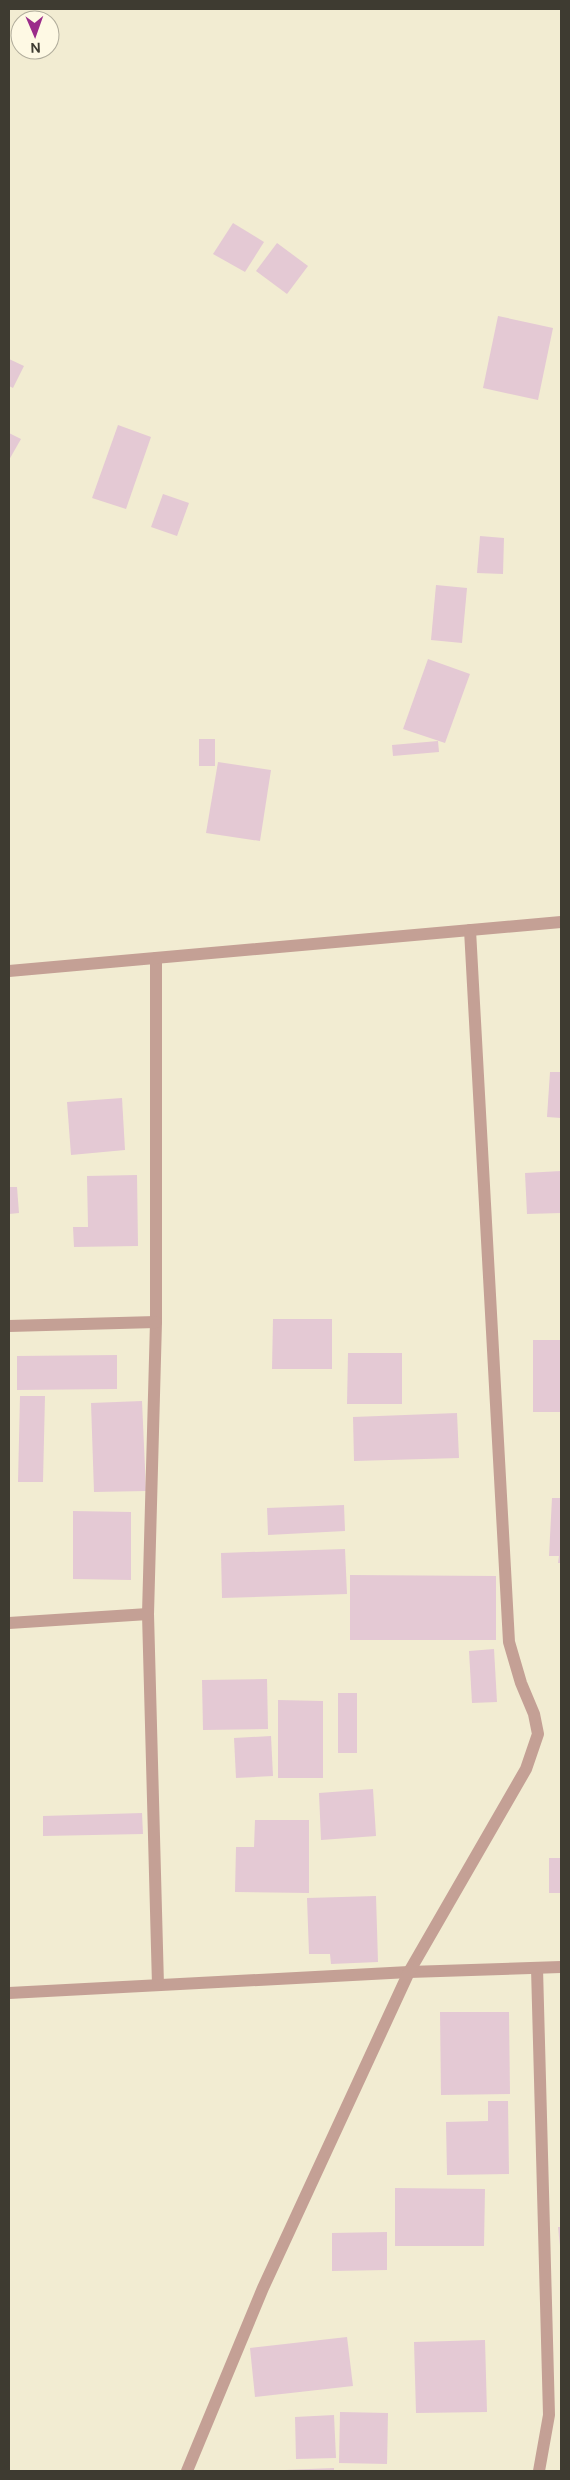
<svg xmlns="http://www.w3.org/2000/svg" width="570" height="2480" font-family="'DM Sans',sans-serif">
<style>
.building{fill:#e4c9d4}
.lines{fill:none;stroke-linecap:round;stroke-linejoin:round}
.minor{stroke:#c4a095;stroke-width:12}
</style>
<rect width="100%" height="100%" fill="#f2ecd2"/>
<!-- building -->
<g class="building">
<polygon points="233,223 264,242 245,272 213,254"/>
<polygon points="277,243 308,266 287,294 256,271"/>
<polygon points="498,316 553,328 538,400 483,388"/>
<polygon points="9,359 24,366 13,388 9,386"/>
<polygon points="118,425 151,437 126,509 92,498"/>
<polygon points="9,433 21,439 9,460"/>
<polygon points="163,494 189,503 177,536 151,527"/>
<polygon points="480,536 504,538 503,574 477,573"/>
<polygon points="436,585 467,588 462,643 431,640"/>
<polygon points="428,659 470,674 445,743 403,729"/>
<rect x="199" y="739" width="16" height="27"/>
<polygon points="438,741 439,752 393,756 392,745"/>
<polygon points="218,762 271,770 260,841 206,833"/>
<polygon points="550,1072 561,1072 561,1118 547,1117"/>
<polygon points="122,1098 125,1150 71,1155 67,1102"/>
<polygon points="561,1171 561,1213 527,1214 525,1173"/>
<polygon points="137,1175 138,1246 74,1247 73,1227 88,1227 87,1176"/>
<polygon points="9,1187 17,1187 19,1213 9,1214"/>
<polygon points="273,1319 332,1319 332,1369 272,1369"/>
<rect x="533" y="1340" width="28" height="72"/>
<polygon points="348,1353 402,1353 402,1404 347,1404"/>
<polygon points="117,1355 117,1389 17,1390 17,1356"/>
<polygon points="20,1396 45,1396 43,1482 18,1482"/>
<polygon points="142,1401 146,1491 94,1492 91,1403"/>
<polygon points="457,1413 459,1458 354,1461 353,1417"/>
<polygon points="552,1498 561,1498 561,1563 558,1563 559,1556 549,1556"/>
<polygon points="344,1505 345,1531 268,1535 267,1508"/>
<polygon points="73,1511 131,1512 131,1580 73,1579"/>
<polygon points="345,1549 347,1594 222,1598 221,1553"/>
<polygon points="350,1575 496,1576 496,1640 350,1640"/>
<polygon points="494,1649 497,1702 472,1703 469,1651"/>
<polygon points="267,1679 268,1729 203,1730 202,1680"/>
<rect x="338" y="1693" width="19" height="60"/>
<polygon points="278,1700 323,1701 323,1778 278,1778"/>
<polygon points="271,1736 273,1776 236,1778 234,1738"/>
<polygon points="373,1789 376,1836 321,1840 319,1793"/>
<polygon points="142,1813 143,1834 43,1836 43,1816"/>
<polygon points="255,1820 309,1820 309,1893 235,1892 236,1847 254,1847"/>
<rect x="549" y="1858" width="12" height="35"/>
<polygon points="376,1896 378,1962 331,1964 330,1954 309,1954 307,1898"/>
<polygon points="440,2012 509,2012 510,2094 441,2095"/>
<polygon points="488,2101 508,2101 509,2174 447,2175 446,2122 488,2121"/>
<polygon points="395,2188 485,2189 484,2246 395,2246"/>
<polygon points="558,2227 561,2227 561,2246 560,2246"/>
<polygon points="387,2232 387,2270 332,2271 332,2233"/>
<polygon points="347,2337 353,2386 255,2397 250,2348"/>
<polygon points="485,2340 487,2412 416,2413 414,2342"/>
<polygon points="340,2412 388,2413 387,2464 339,2463"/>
<polygon points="334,2415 336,2458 296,2459 295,2417"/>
<polygon points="334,2468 334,2471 285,2471 285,2470"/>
</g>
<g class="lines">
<!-- minor -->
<g class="minor">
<polyline points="156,958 156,1322 148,1614 158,1985"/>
<polyline points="9,971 561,922"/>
<polyline points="9,1326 156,1322"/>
<polyline points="9,1623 148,1614"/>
<polyline points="537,1968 549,2415 539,2471"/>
<polyline points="9,1993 409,1972 561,1967"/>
<polyline points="187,2471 263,2288 409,1972 526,1769 538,1734 534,1714 521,1683 509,1642 470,930"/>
</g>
</g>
<!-- border -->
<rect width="570" height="2480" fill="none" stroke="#3e3b31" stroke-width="20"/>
<!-- north arrow -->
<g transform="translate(35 35) rotate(178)"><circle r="24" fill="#fef9e4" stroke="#b1ad9c"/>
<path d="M0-4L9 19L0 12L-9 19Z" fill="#9b2b8a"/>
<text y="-8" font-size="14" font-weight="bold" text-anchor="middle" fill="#3e3b31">N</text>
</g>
</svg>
